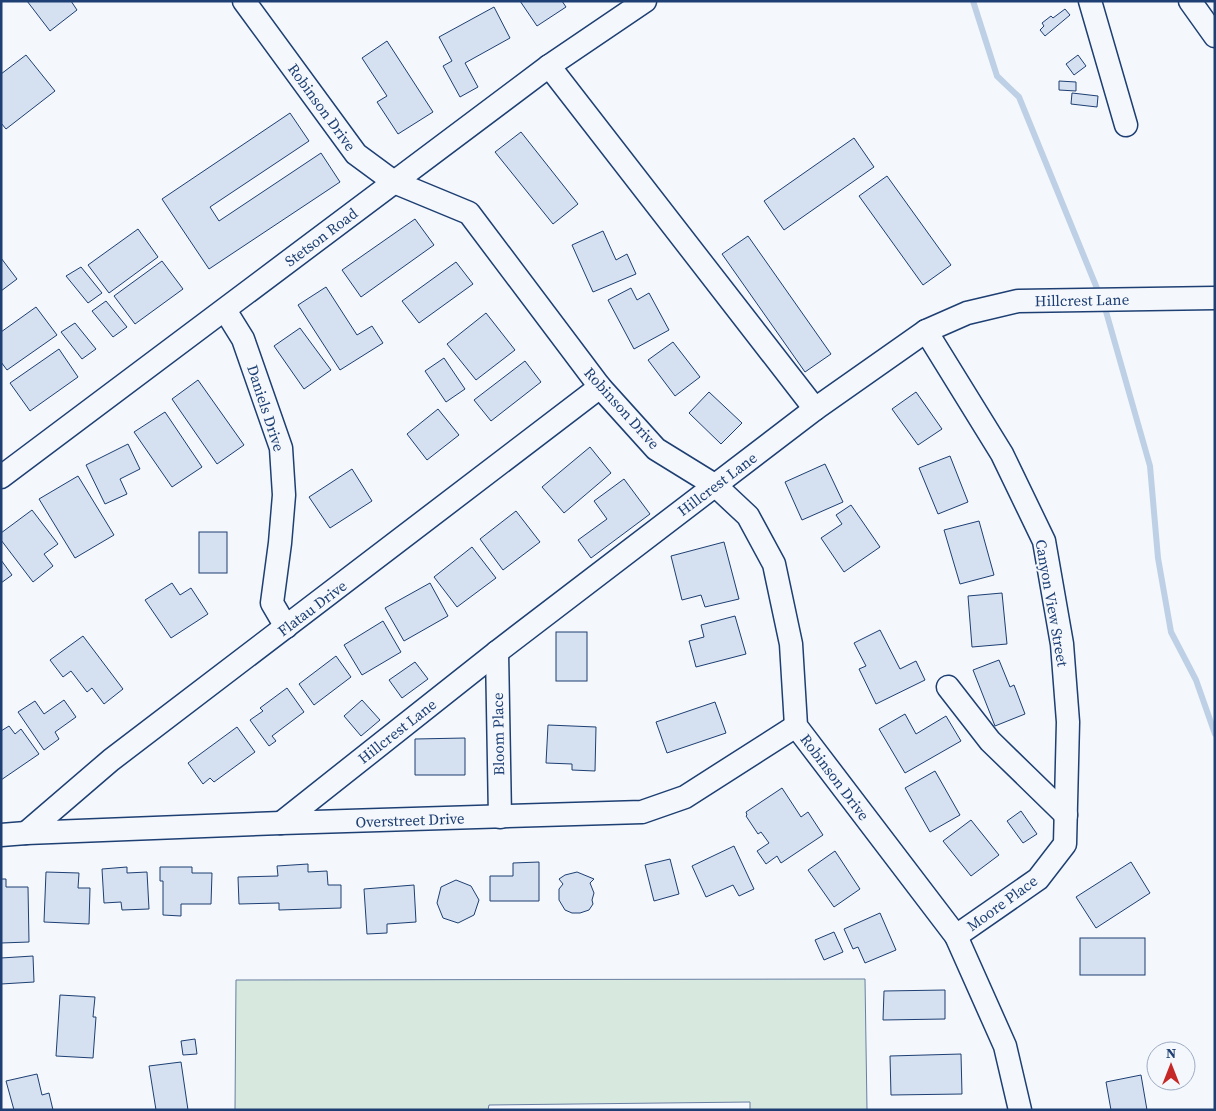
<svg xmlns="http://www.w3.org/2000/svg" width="1216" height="1111" font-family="'Source Serif 4',serif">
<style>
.green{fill:#d7e8df;stroke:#687fa3}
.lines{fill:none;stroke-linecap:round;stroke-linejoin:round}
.stream{stroke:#bed0e5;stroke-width:6}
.building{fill:#d5e0f0;stroke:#1d3f73}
.minor-casing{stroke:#1d3f73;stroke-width:25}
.minor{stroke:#f4f7fb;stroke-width:22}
.labels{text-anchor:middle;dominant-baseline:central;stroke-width:4;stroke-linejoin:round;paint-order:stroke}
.street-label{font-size:15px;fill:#1d3f73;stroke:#f4f7fb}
</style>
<rect width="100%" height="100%" fill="#f4f7fb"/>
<!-- green -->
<polygon class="green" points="865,979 867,1110 750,1110 750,1102 489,1105 488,1110 235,1110 236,980"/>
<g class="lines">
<!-- stream -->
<polyline class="stream" points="973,1 997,76 1019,97 1105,308 1150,466 1158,558 1171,632 1196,680 1215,734"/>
</g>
<!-- building -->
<g class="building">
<polygon points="27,1 71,1 77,10 50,31"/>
<polygon points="520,1 562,1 566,7 537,26"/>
<polygon points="494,7 510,38 465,63 478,87 460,97 443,66 452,61 439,37"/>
<polygon points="1065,9 1070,15 1045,36 1040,30 1044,26 1042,23 1051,16 1053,18"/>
<polygon points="387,41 433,112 398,134 377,102 387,96 362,58"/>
<polygon points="26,55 55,91 6,129 1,123 1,74"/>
<polygon points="1078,55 1086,66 1074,75 1066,64"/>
<polygon points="1059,81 1076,82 1076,91 1059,90"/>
<polygon points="1072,93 1098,96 1097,107 1071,104"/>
<polygon points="290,113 309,141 210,207 219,221 321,153 340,182 209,269 162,199"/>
<polygon points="521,132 578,204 553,224 495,152"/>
<polygon points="854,138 874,167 784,230 764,201"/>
<polygon points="887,176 951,265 923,285 859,196"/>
<polygon points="415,219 434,245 361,297 342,270"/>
<polygon points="138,229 158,257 109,293 88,265"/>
<polygon points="603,231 616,260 627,254 636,274 593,292 572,245"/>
<polygon points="748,236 831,354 805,372 722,254"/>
<polygon points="1,258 17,279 1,291"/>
<polygon points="162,261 183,289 135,324 114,296"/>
<polygon points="456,262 473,284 419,323 402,301"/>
<polygon points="81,267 102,293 88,303 66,276"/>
<polygon points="326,287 357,335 372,326 383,343 340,370 298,305"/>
<polygon points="631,288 637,300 649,293 669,330 634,349 608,300"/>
<polygon points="106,301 127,327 113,337 92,311"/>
<polygon points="36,307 57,335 7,370 1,362 1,332"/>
<polygon points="486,313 515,350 476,380 447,344"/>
<polygon points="75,323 96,349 82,359 61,332"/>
<polygon points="300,328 331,370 304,389 274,346"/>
<polygon points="673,342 700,377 675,396 648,360"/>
<polygon points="59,349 78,377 30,411 10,383"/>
<polygon points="444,358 465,389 446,402 425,371"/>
<polygon points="525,361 541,382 491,421 474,400"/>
<polygon points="198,380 244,445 217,464 172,399"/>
<polygon points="709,392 742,423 721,444 689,413"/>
<polygon points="916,392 942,429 918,445 892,409"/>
<polygon points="438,409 459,435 427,460 407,434"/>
<polygon points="165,412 202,467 172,487 134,432"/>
<polygon points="128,444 140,469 120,479 127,494 105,504 86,465"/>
<polygon points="590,447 611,473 564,513 542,487"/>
<polygon points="950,456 968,502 938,514 919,468"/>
<polygon points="825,464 843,502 802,520 785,482"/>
<polygon points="352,469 372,501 330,528 309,497"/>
<polygon points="78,476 114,535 75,558 39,499"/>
<polygon points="624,479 650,514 591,558 578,540 607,519 594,501"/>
<polygon points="851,505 880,547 844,572 821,538 842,524 836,515"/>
<polygon points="32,510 58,544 44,554 53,566 33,582 1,540 1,533"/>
<polygon points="516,511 540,542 503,570 480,539"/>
<polygon points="979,521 994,575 960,584 944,530"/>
<rect x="199" y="532" width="28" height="41"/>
<polygon points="724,542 739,599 705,607 701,595 682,600 671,556"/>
<polygon points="472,547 496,578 457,607 434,577"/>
<polygon points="1,560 12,575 1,583"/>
<polygon points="172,583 180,595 191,588 208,614 171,638 145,600"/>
<polygon points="430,583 448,616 404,641 385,608"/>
<polygon points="1002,593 1007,644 972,647 968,596"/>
<polygon points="735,616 746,654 696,667 689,641 704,637 701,625"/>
<polygon points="383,621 401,652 362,675 344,645"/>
<polygon points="880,630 900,669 916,661 925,680 876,704 859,669 866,666 854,643"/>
<rect x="556" y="632" width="31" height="49"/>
<polygon points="83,636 123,689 104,704 92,688 87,692 71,671 63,677 50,660"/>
<polygon points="336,656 351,677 314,705 299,684"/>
<polygon points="999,660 1010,687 1014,685 1025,714 995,726 973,670"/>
<polygon points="415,662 428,679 402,698 389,680"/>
<polygon points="287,688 304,712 272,736 276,741 269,746 250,720 263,711 260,708"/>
<polygon points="64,700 76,717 55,732 59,739 44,750 18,712 35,701 44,714"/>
<polygon points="362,700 380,720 361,736 344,716"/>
<polygon points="715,702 726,733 667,753 656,722"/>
<polygon points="905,714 916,734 946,716 961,741 905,773 879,729"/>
<polygon points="548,725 596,727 595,771 572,770 572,764 546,763"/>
<polygon points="9,726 15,734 21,729 39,754 1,780 1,731"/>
<polygon points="237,727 255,752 214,782 210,778 203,784 188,763"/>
<polygon points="465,738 465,775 415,775 415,739"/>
<polygon points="935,771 960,815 930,832 905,788"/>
<polygon points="782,788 801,817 808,812 823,835 781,863 777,856 766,864 757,851 769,843 761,832 758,834 746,816 747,815 746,812"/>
<polygon points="1021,811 1037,834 1023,843 1007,821"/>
<polygon points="971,820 999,855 971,876 943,841"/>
<polygon points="734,846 754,889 739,896 733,885 706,897 692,866"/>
<polygon points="835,851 860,889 834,907 808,870"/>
<polygon points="670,859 679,894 654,901 645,865"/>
<polygon points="539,862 539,901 490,901 490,876 513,876 513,863"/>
<polygon points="1131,862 1150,893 1096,928 1076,897"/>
<polygon points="308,864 308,872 327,871 328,885 341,885 341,908 279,910 279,903 239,904 238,877 278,876 277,866"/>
<polygon points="127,867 127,873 147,872 149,909 122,910 121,902 104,903 102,869"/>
<polygon points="160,867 192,867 192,873 212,873 211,904 181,904 181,916 163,915 163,881 160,881"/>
<polygon points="46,872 79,873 78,888 90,888 89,924 44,922"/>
<polygon points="577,872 594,879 590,883 594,893 592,900 593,904 589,910 580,913 572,913 565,910 559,900 559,889 563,884 559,879 565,875"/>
<polygon points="1,879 6,879 6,887 28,887 29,942 1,943"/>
<polygon points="456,880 471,886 479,900 474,915 458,923 443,918 437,903 441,887"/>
<polygon points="414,885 416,922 387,924 387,933 367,934 364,889"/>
<polygon points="880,913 896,950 865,963 858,947 853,949 844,929"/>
<polygon points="834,932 843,952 824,960 815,940"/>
<rect x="1080" y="938" width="65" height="37"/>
<polygon points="33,956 34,982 1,984 1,958"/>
<polygon points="945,990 945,1019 883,1020 884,991"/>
<polygon points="60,995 95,997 93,1017 96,1017 93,1058 56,1056"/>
<polygon points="195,1039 197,1054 183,1055 181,1041"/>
<polygon points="961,1054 962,1094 891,1095 890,1056"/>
<polygon points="181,1062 188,1110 156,1110 149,1066"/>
<polygon points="37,1074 42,1095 49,1093 53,1110 14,1110 6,1081"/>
<polygon points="1141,1075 1147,1110 1111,1110 1106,1082"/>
</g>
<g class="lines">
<defs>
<g id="minor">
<polyline points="244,1 356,154 394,182 469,213 600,387 656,449 716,486 748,516 774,564 791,644 796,726 956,936 1005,1046 1020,1110"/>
<polyline points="1090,1 1126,125"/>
<polyline points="1190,1 1215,36"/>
<polyline points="549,66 815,409"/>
<polyline points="225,310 243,339 281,448 284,495 280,543 272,603 286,627"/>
<polyline points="926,331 1002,454 1044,541 1062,644 1068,722 1065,844 1038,879 956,936"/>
<polyline points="1,477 549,66 645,1"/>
<polyline points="497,652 500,817"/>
<polyline points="948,687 990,741 1066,815"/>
<polyline points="281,823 497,652 815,409 926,331 967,313 1018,301 1215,298"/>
<polyline points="26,833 111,760 600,387"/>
<polyline points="1,835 26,833 281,823 642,812 685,797 796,726"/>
</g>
</defs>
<!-- minor casing -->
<use href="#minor" class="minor-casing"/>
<!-- minor -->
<use href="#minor" class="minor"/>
</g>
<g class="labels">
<!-- street labels -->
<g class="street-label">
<text transform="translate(322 107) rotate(54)">Robinson Drive</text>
<text transform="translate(321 237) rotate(-37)">Stetson Road</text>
<text transform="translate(1082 300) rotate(-1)">Hillcrest Lane</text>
<text transform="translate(266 408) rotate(72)">Daniels Drive</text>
<text transform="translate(622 408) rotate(48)">Robinson Drive</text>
<text transform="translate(717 484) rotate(-37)">Hillcrest Lane</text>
<text transform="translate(1052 603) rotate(80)">Canyon View Street</text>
<text transform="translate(312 608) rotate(-37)">Flatau Drive</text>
<text transform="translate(397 731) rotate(-38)">Hillcrest Lane</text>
<text transform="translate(498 734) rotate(-91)">Bloom Place</text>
<text transform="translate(835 777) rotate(53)">Robinson Drive</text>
<text transform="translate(410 820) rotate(-2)">Overstreet Drive</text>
<text transform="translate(1002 903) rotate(-36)">Moore Place</text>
</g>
</g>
<!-- border -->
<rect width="1216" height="1111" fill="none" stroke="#1d3f73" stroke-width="5"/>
<!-- north arrow -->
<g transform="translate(1171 1066)"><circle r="24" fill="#f4f7fb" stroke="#9eadc5"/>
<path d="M0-4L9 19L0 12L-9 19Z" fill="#c62828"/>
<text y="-8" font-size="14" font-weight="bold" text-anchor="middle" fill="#1d3f73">N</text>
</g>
</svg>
